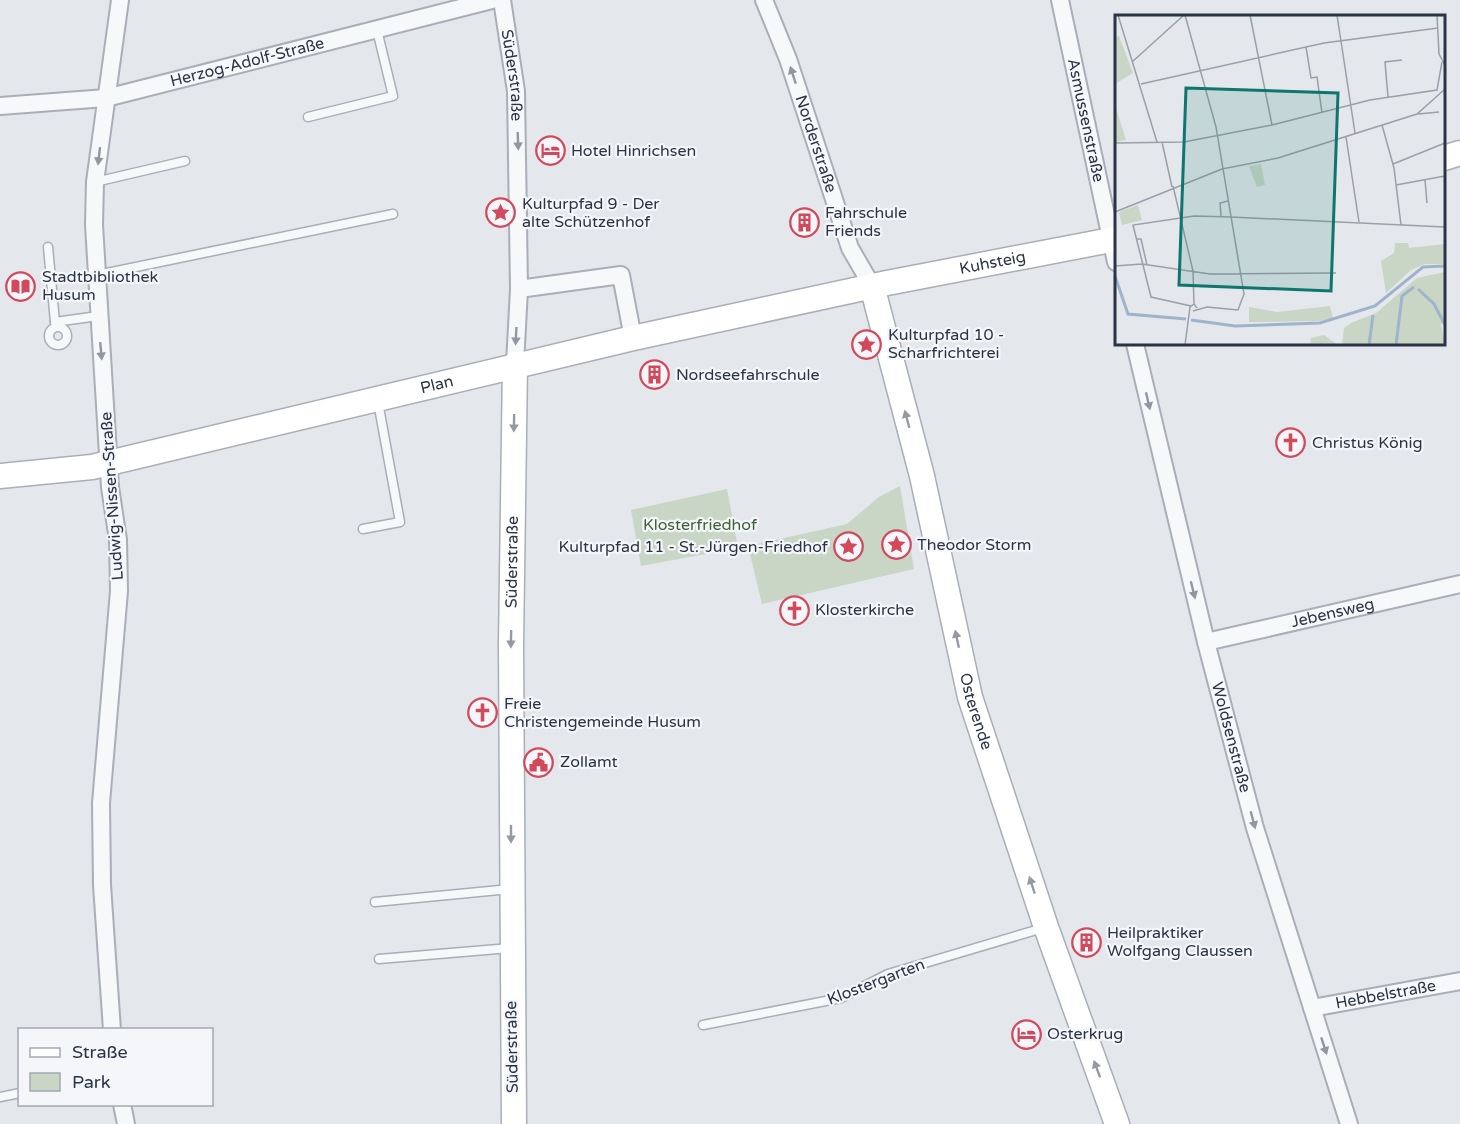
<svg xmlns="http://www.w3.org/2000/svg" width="1460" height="1124" font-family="'Varela Round',sans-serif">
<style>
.green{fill:#c9d6c5}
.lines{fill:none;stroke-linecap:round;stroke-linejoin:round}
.service-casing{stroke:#a9aeb7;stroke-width:11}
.minor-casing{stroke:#a9aeb7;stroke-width:20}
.secondary-casing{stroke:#a9aeb7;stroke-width:27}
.service{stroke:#f7f8fa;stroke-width:8}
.minor{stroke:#f7f8fa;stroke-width:16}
.secondary{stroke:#fff;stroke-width:24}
.oneway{fill:#9196a0}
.oneway2{fill:#959aa2}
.labels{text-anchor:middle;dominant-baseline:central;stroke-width:4.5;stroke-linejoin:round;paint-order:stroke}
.street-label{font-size:16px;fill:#2b3445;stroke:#f4f6f9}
.poi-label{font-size:16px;fill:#2b3445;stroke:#f4f6f9;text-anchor:start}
.park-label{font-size:16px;fill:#3f6138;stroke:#f4f6f9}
.inset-river{fill:none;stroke:#9fb4cc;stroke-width:3}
.inset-road{fill:none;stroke:#9a9fa9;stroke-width:1.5}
.view{fill:#0f766e;fill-opacity:0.15;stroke:#0f766e;stroke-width:3}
.inset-edge{fill:none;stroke:#2b3445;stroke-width:3}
</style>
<rect width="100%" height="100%" fill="#e4e7ec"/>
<!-- green -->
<g class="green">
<polygon points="900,486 914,569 762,604 748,546 847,524 879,497"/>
<polygon points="727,489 738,548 641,566 631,510"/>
</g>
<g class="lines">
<defs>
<g id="service">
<polyline points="308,117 393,96 377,30"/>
<polyline points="95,182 185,161"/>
<polyline points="48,247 55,322"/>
<polyline points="97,275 393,214"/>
<polyline points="56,325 55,322 98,316"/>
<circle cx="58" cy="336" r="9"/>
<polyline points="363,529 400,522 378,402"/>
<polyline points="375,902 511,889"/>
<polyline points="379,959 510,948"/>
<polyline points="703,1025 841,998 888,974 1043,928"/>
<polyline points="0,1097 20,1093"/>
</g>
<g id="minor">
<path id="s1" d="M502,0L516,91L519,289L515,364"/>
<path id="s2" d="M764,0L788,59L850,248L872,286"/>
<path id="s3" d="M1060,0L1116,262"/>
<path id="s4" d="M0,106L106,98L492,0"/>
<polyline points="519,289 621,275 633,338"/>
<path id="s5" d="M1135,344L1206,642L1255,828L1349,1124"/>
<path id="s6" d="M1206,642L1460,584"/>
<path id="s7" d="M1312,1008L1460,981"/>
<polyline points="112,1030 102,885 101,803 119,591 118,540 110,487 94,225 95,182 120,0"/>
<polyline points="122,1104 126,1124"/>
</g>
<g id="secondary">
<polyline points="1444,158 1460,153"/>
<path id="s8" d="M872,286L922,476L970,697L1046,927L1117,1124"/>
<path id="s9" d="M0,476L92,467L633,338L887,283L1116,239"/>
<path id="s10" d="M514,1124L511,645L515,364"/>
</g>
</defs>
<!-- service casing -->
<use href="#service" class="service-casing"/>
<!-- minor casing -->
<use href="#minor" class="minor-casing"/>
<!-- secondary casing -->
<use href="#secondary" class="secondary-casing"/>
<!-- service -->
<use href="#service" class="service"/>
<!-- minor -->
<use href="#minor" class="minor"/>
<!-- secondary -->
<use href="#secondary" class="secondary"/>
</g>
<!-- one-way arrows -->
<defs><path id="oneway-solid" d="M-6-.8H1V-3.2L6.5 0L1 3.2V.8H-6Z" transform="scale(1.5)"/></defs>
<g class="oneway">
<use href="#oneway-solid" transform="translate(793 75) rotate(-108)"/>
<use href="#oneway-solid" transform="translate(518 141) rotate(88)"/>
<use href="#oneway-solid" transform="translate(99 156) rotate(97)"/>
<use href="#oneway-solid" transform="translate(516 336) rotate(93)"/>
<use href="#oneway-solid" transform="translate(101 351) rotate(85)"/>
<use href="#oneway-solid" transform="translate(1148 401) rotate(77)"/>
<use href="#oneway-solid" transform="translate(1193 590) rotate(76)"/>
<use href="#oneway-solid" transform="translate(1253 820) rotate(75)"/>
<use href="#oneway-solid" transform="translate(1324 1046) rotate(72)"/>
</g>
<g class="oneway2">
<use href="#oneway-solid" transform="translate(907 419) rotate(-105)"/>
<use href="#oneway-solid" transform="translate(514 423) rotate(91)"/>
<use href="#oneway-solid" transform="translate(511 639) rotate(91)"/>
<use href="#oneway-solid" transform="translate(957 639) rotate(-102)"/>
<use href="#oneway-solid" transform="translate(511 834) rotate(90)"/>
<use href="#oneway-solid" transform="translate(1032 885) rotate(-108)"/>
<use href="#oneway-solid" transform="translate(1097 1069) rotate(-110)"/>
</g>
<!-- icons -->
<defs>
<symbol id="hotel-ring" viewBox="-11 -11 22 22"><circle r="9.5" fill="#f4f6f9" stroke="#d1495b" stroke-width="1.5"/><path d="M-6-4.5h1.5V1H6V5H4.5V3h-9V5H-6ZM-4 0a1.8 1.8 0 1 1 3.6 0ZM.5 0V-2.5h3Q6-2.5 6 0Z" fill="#d1495b"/></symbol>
<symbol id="sight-ring" viewBox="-11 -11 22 22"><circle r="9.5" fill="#f4f6f9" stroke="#d1495b" stroke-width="1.5"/><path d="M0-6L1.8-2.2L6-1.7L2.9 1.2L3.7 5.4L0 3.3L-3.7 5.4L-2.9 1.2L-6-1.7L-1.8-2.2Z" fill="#d1495b"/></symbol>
<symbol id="building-ring" viewBox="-11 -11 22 22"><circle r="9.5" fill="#f4f6f9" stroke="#d1495b" stroke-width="1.5"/><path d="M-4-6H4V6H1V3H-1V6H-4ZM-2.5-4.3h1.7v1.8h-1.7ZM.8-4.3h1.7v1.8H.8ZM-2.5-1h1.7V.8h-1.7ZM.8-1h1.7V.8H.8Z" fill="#d1495b"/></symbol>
<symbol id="library-ring" viewBox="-11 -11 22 22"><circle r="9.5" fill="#f4f6f9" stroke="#d1495b" stroke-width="1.5"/><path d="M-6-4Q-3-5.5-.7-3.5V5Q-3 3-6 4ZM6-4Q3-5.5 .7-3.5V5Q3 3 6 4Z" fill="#d1495b"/></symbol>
<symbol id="church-ring" viewBox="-11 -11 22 22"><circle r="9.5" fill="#f4f6f9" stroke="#d1495b" stroke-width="1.5"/><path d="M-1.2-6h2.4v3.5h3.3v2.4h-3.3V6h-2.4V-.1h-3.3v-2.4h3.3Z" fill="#d1495b"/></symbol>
<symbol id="civic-ring" viewBox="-11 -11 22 22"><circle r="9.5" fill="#f4f6f9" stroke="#d1495b" stroke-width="1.5"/><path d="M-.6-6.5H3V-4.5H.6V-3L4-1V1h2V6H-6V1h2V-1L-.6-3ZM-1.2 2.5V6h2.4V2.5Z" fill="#d1495b"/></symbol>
</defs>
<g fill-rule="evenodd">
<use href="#hotel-ring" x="534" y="134" width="33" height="33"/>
<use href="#sight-ring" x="484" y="196" width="33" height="33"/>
<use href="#building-ring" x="788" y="206" width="33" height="33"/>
<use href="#library-ring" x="4" y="270" width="33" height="33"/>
<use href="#sight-ring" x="850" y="328" width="33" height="33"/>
<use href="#building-ring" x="638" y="358" width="33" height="33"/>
<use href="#church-ring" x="1274" y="426" width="33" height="33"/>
<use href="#sight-ring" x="880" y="528" width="33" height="33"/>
<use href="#sight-ring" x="832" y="530" width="33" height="33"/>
<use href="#church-ring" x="778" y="594" width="33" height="33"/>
<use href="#church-ring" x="466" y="696" width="33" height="33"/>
<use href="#civic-ring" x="522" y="746" width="33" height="33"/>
<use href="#building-ring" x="1070" y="926" width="33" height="33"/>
<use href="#hotel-ring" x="1010" y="1018" width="33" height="33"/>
</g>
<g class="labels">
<!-- street labels -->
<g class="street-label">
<text stroke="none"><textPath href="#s4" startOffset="252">Herzog-Adolf-Straße</textPath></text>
<text stroke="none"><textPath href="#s1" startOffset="76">Süderstraße</textPath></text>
<text stroke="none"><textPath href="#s3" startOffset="123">Asmussenstraße</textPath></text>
<text stroke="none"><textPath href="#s2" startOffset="153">Norderstraße</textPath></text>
<text stroke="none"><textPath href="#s9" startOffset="1016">Kuhsteig</textPath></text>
<text stroke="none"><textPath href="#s9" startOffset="447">Plan</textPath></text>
<text transform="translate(112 496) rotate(-94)">Ludwig-Nissen-Straße</text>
<text stroke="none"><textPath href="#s10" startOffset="562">Süderstraße</textPath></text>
<text stroke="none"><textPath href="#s6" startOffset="130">Jebensweg</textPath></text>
<text stroke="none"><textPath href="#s8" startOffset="438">Osterende</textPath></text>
<text stroke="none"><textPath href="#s5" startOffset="405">Woldsenstraße</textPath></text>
<text transform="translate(876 982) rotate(-21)">Klostergarten</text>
<text stroke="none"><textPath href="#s7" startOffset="75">Hebbelstraße</textPath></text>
<text transform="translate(512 1047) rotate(-91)">Süderstraße</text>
</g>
<!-- poi labels -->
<g class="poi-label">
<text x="571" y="151">Hotel Hinrichsen</text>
<text x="522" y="204">Kulturpfad 9 - Der<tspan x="522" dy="18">alte Schützenhof</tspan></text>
<text x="825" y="213">Fahrschule<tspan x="825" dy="18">Friends</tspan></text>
<text x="42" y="277">Stadtbibliothek<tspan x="42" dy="18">Husum</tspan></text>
<text x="888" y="335">Kulturpfad 10 -<tspan x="888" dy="18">Scharfrichterei</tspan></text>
<text x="676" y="375">Nordseefahrschule</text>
<text x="1312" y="443">Christus König</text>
<text x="917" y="545">Theodor Storm</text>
<text x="828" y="547" text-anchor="end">Kulturpfad 11 - St.-Jürgen-Friedhof</text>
<text x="815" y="610">Klosterkirche</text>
<text x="504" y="704">Freie<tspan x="504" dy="18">Christengemeinde Husum</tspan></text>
<text x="560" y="762">Zollamt</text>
<text x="1107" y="933">Heilpraktiker<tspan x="1107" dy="18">Wolfgang Claussen</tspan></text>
<text x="1047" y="1034">Osterkrug</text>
</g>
<!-- park labels -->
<g class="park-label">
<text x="700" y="525">Klosterfriedhof</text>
</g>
</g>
<!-- overview -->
<g transform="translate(1115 15)">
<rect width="330" height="330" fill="#e4e7ec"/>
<path d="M4,21L18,58L0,69V22ZM0,90L11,125L0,127ZM146,149L150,170L142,172L134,151ZM23,190L27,205L7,210L4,197ZM280,228H293L294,233L330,229V249H310L296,255L271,278L266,246L279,238ZM330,257V307L326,309L330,330H227L229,313L236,308L261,298L302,263ZM215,291L218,303L205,306L134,307V292L162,297ZM209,320L223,330H195L196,323Z" fill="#c9d6c5"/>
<path class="inset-river" d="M0,261L13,299L71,304M303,274L319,289L330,310M76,305L120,311L205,308L260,291L308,252L330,251M254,330L258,300M281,330L287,281L299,272"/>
<path class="inset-road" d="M3,0L42,127M70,0L101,112L129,279L123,295L92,292L78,296M135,0L157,110M222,0L240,118M322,0L324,39L330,50M191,32L196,63L202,62L207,98M17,47L69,0M26,69L209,28L323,13M273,82L270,47L287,45M303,99L324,97M267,110L279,153L286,210M231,122L244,207M47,127L57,172M0,128L69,127L157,110L255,85L322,75L327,47M278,149L330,128M107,154L163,143L302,99L330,74M310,165L312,188M281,170L330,161M58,171L78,256L79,289M0,197L107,154M106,201L105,188L113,186M116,202L330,212M21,224H26L32,250M0,251L27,249L95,259L221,258M76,291L36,282L18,210L79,201L116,202M70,330L75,292L79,289L82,293"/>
<path class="view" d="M71,73L223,78L216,276L64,270Z"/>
<rect width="330" height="330" class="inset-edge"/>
</g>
<!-- legend -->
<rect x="18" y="1028" width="195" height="78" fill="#f4f6f9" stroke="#a4a8b1" stroke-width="1.5"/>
<rect x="30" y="1048" width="30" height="9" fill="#ffffff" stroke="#a4a8b1" stroke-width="1.5"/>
<text x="72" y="1058" font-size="18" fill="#2b3445">Straße</text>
<rect x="30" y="1073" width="30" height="18" fill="#c9d6c5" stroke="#a4a8b1" stroke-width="1.5"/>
<text x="72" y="1088" font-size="18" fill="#2b3445">Park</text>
</svg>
